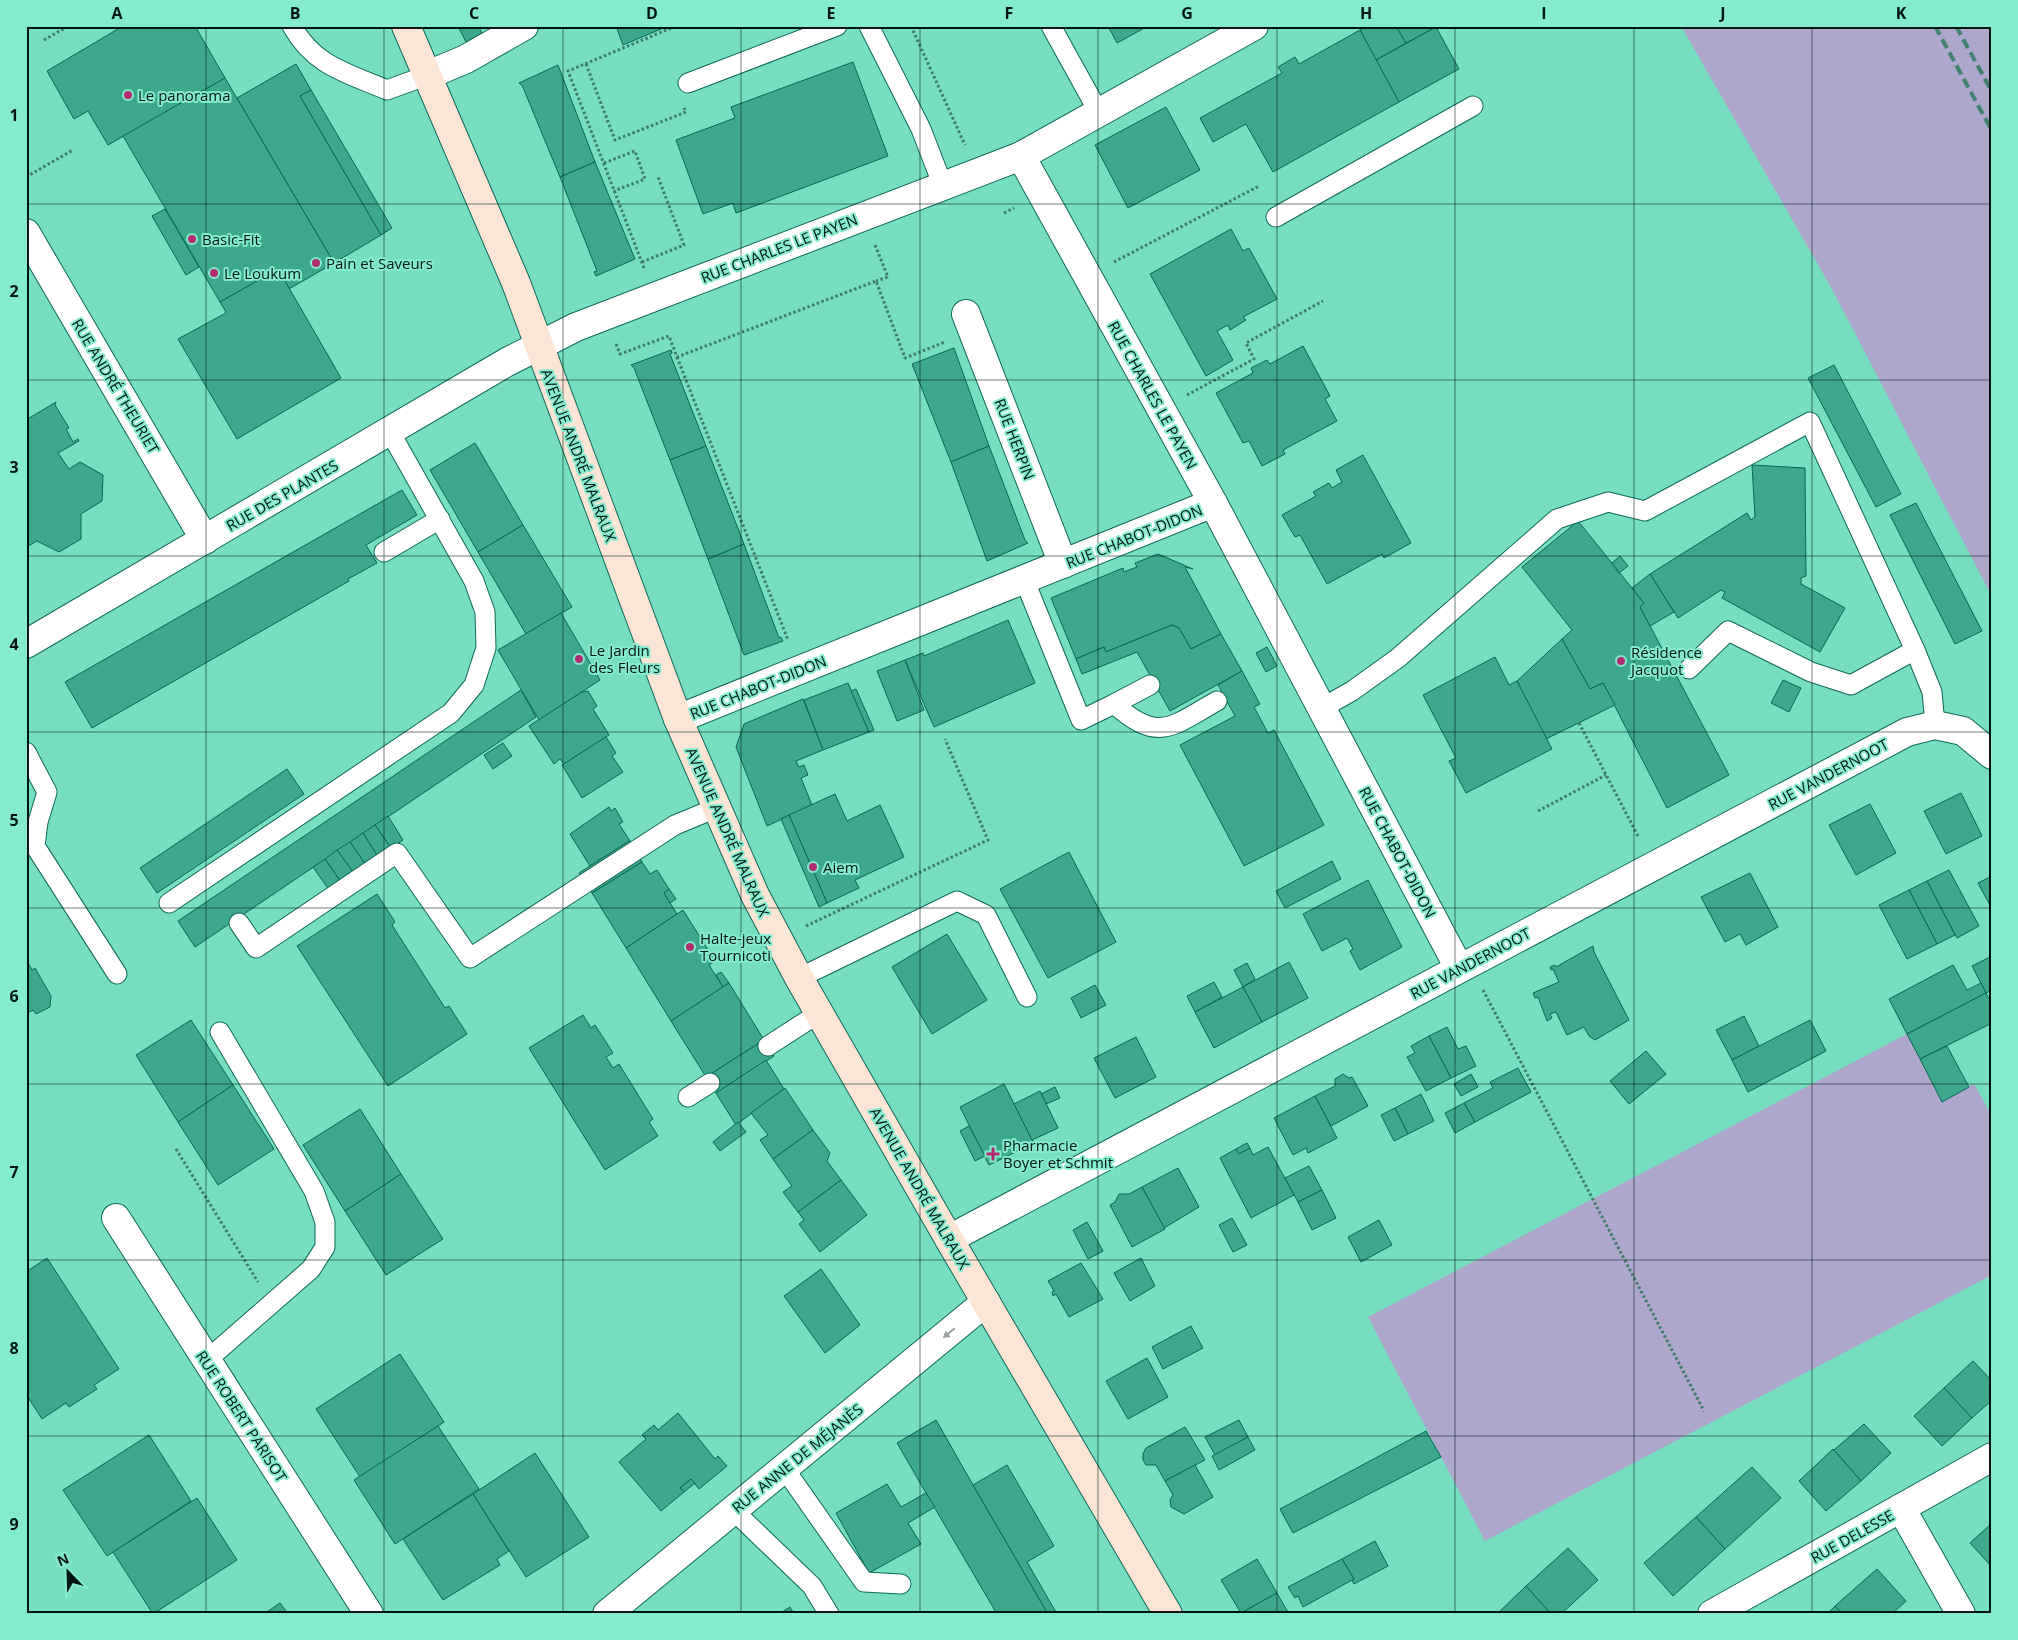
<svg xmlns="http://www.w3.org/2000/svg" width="2018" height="1640" font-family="'Open Sans',sans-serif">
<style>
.green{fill:#aea7cc}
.building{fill:#3da88e;stroke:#0b6654}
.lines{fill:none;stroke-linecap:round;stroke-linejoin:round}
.service-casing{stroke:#0f6856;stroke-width:21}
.minor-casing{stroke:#0f6856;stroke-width:30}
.secondary-casing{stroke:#0f6856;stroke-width:30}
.path{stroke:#3d7b6a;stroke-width:3;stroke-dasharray:2.5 2.5;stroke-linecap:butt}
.service{stroke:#fff;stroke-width:19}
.minor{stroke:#fff;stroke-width:28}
.secondary{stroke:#fde5d5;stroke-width:28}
.rail{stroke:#418270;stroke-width:4;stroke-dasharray:10 5;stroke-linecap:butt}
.oneway{fill:#99a29f}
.grid{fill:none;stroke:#011610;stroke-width:1;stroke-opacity:0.55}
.poi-dot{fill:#b12b70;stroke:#85ebcf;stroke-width:2}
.labels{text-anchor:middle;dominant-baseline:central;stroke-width:4;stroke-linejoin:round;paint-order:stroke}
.poi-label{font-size:15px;fill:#011610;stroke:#85ebcf;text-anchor:start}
.street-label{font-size:15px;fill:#011610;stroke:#85ebcf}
.neatline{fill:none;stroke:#011610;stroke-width:2}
.grid-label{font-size:16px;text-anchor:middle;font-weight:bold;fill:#011610}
</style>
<rect width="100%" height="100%" fill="#77dec2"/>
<!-- green -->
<g class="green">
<polygon points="1681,26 1992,26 1992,597 1832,289"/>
<polygon points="1907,1034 1942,1101 1974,1084 1992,1116 1992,1275 1485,1541 1368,1317"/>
</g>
<!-- building -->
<g class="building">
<polygon points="123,26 195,26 225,78 108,145 88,111 74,119 47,71"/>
<polygon points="458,26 478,26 482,33 466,42"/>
<polygon points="616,26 668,26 623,45"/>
<polygon points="1108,26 1148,26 1117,43"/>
<polygon points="1367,26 1396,26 1406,43 1376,60 1360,30"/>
<polygon points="1396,26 1435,26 1436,27 1406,43"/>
<polygon points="1436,27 1459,69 1399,102 1376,60"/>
<polygon points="1360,30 1399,102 1273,172 1246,124 1213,142 1200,118 1282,73 1278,67 1295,57 1299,64"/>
<polygon points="853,62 888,156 736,213 733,203 703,214 676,140 735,118 731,107"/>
<polygon points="296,64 311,90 300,96 381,235 334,263 237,98"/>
<polygon points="558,65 595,162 560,177 522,85 519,83"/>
<polygon points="225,78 334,263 289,289 278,269 220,302 123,136"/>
<polygon points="311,90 392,228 381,235 300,96"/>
<polygon points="1166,107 1200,170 1128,208 1095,145"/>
<polygon points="595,162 635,259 596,276 594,272 597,271 560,177"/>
<polygon points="165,209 199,267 186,275 152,216"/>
<polygon points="1231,229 1243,251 1249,248 1277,299 1243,317 1246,320 1230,330 1228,325 1217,331 1233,360 1206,376 1150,274"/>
<polygon points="278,269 341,378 237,439 178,339 224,314 226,312 220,302"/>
<polygon points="1303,346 1330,396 1325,399 1337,421 1283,450 1285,454 1262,466 1249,441 1243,443 1216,393 1253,373 1251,368 1267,360 1270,364"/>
<polygon points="954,348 989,446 951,462 912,364"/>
<polygon points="671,350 672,353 670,354 706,446 670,460 634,368 631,365"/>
<polygon points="1834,365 1901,494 1876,507 1808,378"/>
<polygon points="56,402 55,405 69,428 66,429 73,442 78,439 79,441 58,453 69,469 80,462 103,475 102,501 81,514 81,539 59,552 37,541 26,547 26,420"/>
<polygon points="475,443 523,525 478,552 430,470"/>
<polygon points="706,446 744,544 708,559 670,460"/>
<polygon points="989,446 1025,540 1028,543 987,561 951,462"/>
<polygon points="1363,455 1411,543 1384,558 1382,554 1327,584 1300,535 1295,537 1282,515 1316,496 1313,492 1329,483 1332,488 1342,482 1336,470"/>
<polygon points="1752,465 1805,468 1806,576 1801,578 1801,584 1845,608 1820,652 1722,598 1725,592 1721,590 1678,618 1650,574 1747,513 1751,520 1755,517"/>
<polygon points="402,490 417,515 366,545 377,563 348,579 349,581 92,728 65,682"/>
<polygon points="1916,503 1982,631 1955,644 1890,515"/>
<polygon points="1578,521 1644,603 1640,607 1729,775 1667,808 1603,683 1590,689 1562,639 1572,630 1522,567"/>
<polygon points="523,525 572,607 526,634 478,552"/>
<polygon points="744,544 779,638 781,637 783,641 744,655 708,559"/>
<polygon points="1158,554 1193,569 1185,567 1221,634 1191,649 1179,628 1172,625 1106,652 1104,647 1076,659 1051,598 1123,568 1124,572 1137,567 1135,563"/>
<polygon points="1620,556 1628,566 1619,573 1612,563"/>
<polygon points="1650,574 1674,612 1650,626 1640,607 1644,603 1632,588"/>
<polygon points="561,613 600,680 539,720 498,650"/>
<polygon points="1008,620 1035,683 934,727 905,660 923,653 924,656"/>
<polygon points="1172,625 1179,628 1191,649 1221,634 1242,671 1170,711 1137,652 1082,674 1076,659 1104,647 1106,652"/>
<polygon points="1562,639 1590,689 1603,683 1615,705 1546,739 1517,681"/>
<polygon points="1267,647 1277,666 1266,672 1256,653"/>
<polygon points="1495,657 1509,685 1517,681 1552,749 1466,793 1449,761 1456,758 1423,695"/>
<polygon points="905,660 924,710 897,721 877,671"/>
<polygon points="1242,671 1260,704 1254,707 1268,733 1274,730 1324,825 1244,866 1180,745 1235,716 1218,685"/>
<polygon points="1783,680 1801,688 1789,712 1771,703"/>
<polygon points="848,683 869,732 823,750 804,700"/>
<polygon points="856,689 874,730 869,732 851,691"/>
<polygon points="521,690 536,717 195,947 178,921"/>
<polygon points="588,691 597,706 593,709 609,735 564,764 560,759 554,764 529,726 582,692"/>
<polygon points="803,699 823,750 796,761 799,767 804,765 808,775 801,778 812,805 767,826 736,747 744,724"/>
<polygon points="606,737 616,753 612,756 623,772 582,798 562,765"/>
<polygon points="503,743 512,756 493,769 484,755"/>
<polygon points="287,769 304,794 157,893 140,868"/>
<polygon points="1961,793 1982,836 1946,854 1924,811"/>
<polygon points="835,794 847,821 880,805 904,857 855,880 859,888 827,903 789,815"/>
<polygon points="1870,804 1896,853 1856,875 1829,825"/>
<polygon points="609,807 611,811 615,808 623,822 619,824 630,841 590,866 570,834"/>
<polygon points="789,815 827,903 819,907 781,819"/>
<polygon points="388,816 403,840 391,848 375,825"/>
<polygon points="375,825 391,848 378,857 363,833"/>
<polygon points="363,833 378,857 366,865 350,842"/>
<polygon points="629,841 642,862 592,893 579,873"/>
<polygon points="350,842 366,865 354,873 337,850"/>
<polygon points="337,850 354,873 341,882 325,859"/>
<polygon points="1069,852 1116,942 1048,978 1000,889"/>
<polygon points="325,859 341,882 329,890 313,867"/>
<polygon points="1332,861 1341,879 1285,908 1276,891"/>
<polygon points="642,862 650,874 657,870 669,889 664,893 677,914 626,948 592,893"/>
<polygon points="1949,870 1979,926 1957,938 1927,881"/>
<polygon points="1750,873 1778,927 1746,945 1740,934 1725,942 1701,897"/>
<polygon points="1992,876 1992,909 1978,883"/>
<polygon points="1368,880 1402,947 1360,970 1350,951 1353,949 1347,938 1322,951 1303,914"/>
<polygon points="1927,881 1955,935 1937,944 1909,890"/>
<polygon points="669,889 676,899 670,903 664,893"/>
<polygon points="1909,890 1937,944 1907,959 1879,905"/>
<polygon points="377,894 395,922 392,925 445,1008 449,1006 467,1034 388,1086 297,946"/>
<polygon points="683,910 715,961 709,965 723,987 671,1021 626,948"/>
<polygon points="947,934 987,1000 932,1034 892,967"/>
<polygon points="1593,946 1594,952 1629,1020 1595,1040 1589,1036 1584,1027 1567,1035 1556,1012 1550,1014 1552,1018 1547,1021 1538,997 1535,998 1533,993 1559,982 1553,969 1551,970 1550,967 1555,965 1556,967"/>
<polygon points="1992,956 1992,990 1986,993 1972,966"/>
<polygon points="26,959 32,970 35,968 51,996 50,1007 36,1014 33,1010 26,1014"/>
<polygon points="1289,962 1308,998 1262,1022 1243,987"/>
<polygon points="1247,963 1255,979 1243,987 1234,970"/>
<polygon points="1953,965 1967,990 1981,983 1986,993 1907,1034 1889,999"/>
<polygon points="721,972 729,983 723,987 716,975"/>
<polygon points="1214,982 1222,997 1195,1012 1187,996"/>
<polygon points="729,983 764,1040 706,1077 671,1021"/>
<polygon points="1095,985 1106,1005 1081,1018 1071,998"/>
<polygon points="1243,987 1262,1022 1214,1048 1195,1012"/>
<polygon points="1986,993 1992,1004 1992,1023 1920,1059 1907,1034"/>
<polygon points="583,1015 591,1028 595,1025 613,1053 606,1057 613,1068 619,1064 653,1119 649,1122 658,1136 605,1170 529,1048"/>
<polygon points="1744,1016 1759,1046 1732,1060 1716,1030"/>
<polygon points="191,1020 233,1085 178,1122 136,1055"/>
<polygon points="1810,1020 1826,1051 1748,1092 1732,1060"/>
<polygon points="1447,1027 1458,1049 1466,1046 1476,1066 1451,1078 1429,1036"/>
<polygon points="1429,1036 1451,1078 1426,1091 1407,1057 1415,1053 1411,1046"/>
<polygon points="1136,1037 1156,1077 1115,1098 1094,1058"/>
<polygon points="764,1040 774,1056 716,1093 706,1077"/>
<polygon points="1947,1046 1969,1087 1942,1102 1920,1059"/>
<polygon points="1646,1051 1666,1074 1629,1104 1610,1081"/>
<polygon points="766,1060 784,1089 736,1125 716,1093"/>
<polygon points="1518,1068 1531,1092 1475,1122 1464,1103 1493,1088 1490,1082"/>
<polygon points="1343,1074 1349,1078 1352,1077 1368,1106 1331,1126 1315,1096 1335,1086 1335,1079"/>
<polygon points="1471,1074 1478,1087 1461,1096 1454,1084"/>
<polygon points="1004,1084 1034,1143 989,1165 960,1107"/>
<polygon points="233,1085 274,1149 218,1185 178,1122"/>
<polygon points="1055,1087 1060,1098 1046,1104 1041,1094"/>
<polygon points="785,1088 813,1130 773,1159 760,1140 768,1135 751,1113"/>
<polygon points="1040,1091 1058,1128 1032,1140 1014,1104"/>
<polygon points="1421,1094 1434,1121 1408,1134 1395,1108"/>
<polygon points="1315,1096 1337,1138 1308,1153 1306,1148 1293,1155 1274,1118"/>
<polygon points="1464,1103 1475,1122 1455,1133 1445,1113"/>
<polygon points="1395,1108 1408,1134 1394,1141 1381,1115"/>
<polygon points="360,1109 401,1174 345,1211 303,1145"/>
<polygon points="738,1122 746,1132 720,1151 713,1142"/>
<polygon points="969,1126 985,1156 975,1161 960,1131"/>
<polygon points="813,1130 830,1153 827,1161 841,1180 798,1212 783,1192 792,1186 773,1159"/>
<polygon points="1247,1143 1250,1148 1239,1154 1236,1149"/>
<polygon points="1268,1147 1294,1195 1251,1218 1220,1158 1236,1149 1239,1154 1250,1148 1253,1155"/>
<polygon points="1309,1166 1322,1190 1298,1202 1285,1178"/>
<polygon points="1178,1168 1199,1207 1164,1228 1142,1187"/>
<polygon points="401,1174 443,1239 386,1275 345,1211"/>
<polygon points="841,1180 867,1215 820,1252 799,1224 804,1220 798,1212"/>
<polygon points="1142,1187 1165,1229 1132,1247 1110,1205 1115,1202 1119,1194 1129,1194"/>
<polygon points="1322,1190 1336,1218 1312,1230 1298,1202"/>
<polygon points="1232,1218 1247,1245 1233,1252 1219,1225"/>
<polygon points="1379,1220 1392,1245 1361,1262 1348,1237"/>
<polygon points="1087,1222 1103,1251 1088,1259 1073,1230"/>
<polygon points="47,1258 119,1369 94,1385 97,1389 69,1407 66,1403 42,1419 26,1394 26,1272"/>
<polygon points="1141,1258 1155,1286 1130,1301 1114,1273"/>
<polygon points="1081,1263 1103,1299 1069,1317 1056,1294 1053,1296 1052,1292 1054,1291 1048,1281"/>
<polygon points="821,1269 860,1325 825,1353 784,1296"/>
<polygon points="1191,1326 1203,1348 1163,1369 1152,1347"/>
<polygon points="400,1354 444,1422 360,1477 316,1409"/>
<polygon points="1147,1358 1168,1397 1128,1419 1106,1381"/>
<polygon points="1973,1361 1992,1381 1992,1400 1972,1418 1944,1388"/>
<polygon points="1944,1388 1972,1418 1942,1446 1914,1416"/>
<polygon points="678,1413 715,1459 718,1456 727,1466 699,1489 691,1479 680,1488 684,1492 661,1511 619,1462 646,1439 642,1435 654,1425 658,1430"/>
<polygon points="936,1420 973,1485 1048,1614 997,1614 926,1493 897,1443"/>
<polygon points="1239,1420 1248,1437 1215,1455 1205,1437"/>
<polygon points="1864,1424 1891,1453 1861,1481 1834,1450"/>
<polygon points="438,1426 479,1489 395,1544 354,1480"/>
<polygon points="1185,1427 1205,1460 1165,1481 1156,1465 1146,1465 1143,1460 1143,1454 1146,1448"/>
<polygon points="1426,1431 1441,1457 1293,1533 1280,1509"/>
<polygon points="149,1435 191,1501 107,1556 63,1490"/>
<polygon points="1248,1437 1255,1450 1219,1470 1212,1456"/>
<polygon points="1833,1449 1861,1481 1826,1511 1799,1481"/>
<polygon points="535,1453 589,1537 526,1577 473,1494"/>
<polygon points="1007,1465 1054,1546 1027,1562 1057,1614 1048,1614 973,1485"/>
<polygon points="1195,1465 1213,1497 1184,1514 1171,1507 1170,1500 1173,1495 1165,1481"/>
<polygon points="1752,1467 1781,1498 1725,1549 1696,1517"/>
<polygon points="691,1479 695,1483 684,1492 680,1488"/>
<polygon points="887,1484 901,1507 926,1493 935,1507 908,1523 921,1544 869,1573 836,1513"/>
<polygon points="473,1494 509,1551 497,1559 500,1565 443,1600 403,1539"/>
<polygon points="197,1498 237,1560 153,1614 113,1552"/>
<polygon points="1696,1517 1725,1549 1673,1596 1644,1563"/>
<polygon points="1992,1523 1992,1567 1970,1543"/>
<polygon points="1375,1541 1388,1566 1354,1584 1352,1580 1354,1579 1342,1559"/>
<polygon points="1568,1548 1598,1580 1561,1614 1551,1614 1526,1586"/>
<polygon points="1257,1559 1277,1593 1241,1613 1221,1580"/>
<polygon points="1342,1559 1354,1579 1303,1607 1298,1596 1295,1598 1288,1587"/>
<polygon points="1877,1569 1906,1601 1892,1614 1842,1614 1835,1606"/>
<polygon points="1526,1586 1551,1614 1497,1614"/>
<polygon points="1277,1593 1289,1614 1241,1613 1257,1604"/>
<polygon points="280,1603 288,1614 264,1614"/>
<polygon points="1835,1606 1842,1614 1827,1614"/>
<polygon points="790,1607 792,1611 808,1614 779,1614"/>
</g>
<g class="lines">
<defs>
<g id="service">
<path d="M292,26C314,66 347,73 387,90L428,75"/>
<polyline points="869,26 921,129 943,186"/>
<polyline points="1051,26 1098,111"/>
<polyline points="688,83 837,26"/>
<polyline points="1276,217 1473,106"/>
<polyline points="384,552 440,519"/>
<path d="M1024,579L1081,720L1114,704C1159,744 1172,726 1217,701"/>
<polyline points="1689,669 1728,631 1811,672 1851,685 1915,650"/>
<polyline points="1114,704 1150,685"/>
<polyline points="1322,708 1352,691 1398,658 1557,519 1608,502 1645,511 1810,422 1915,650 1932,692 1935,725"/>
<polyline points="26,752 47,792 38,822 35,846 117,974"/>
<polyline points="169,903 451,713 474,685 486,648 485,612 474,581 390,432"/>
<polyline points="239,923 256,948 397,853 470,958 675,825 716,808"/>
<polyline points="799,978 957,901 986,915 1027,997"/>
<polyline points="768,1046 819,1013"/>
<polyline points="688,1097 710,1083"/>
<polyline points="207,1360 311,1269 325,1247 325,1222 314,1191 220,1032"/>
<polyline points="784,1468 864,1582 901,1584"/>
<polyline points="733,1510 812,1586 829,1614"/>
</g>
<g id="minor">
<polyline points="428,75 466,59 524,26"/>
<polyline points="1021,156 1213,503"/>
<polyline points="26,233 205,540"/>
<polyline points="966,314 1063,564"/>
<polyline points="26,644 507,362 576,327 1021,156 1254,26"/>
<polyline points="678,719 1213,503 1459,968"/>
<polyline points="116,1218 369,1614"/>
<polyline points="949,1239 1907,732 1935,725 1963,731 1992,755"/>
<polyline points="1901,1508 1961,1614"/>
<polyline points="607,1614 986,1302"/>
<polyline points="1712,1614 1992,1457"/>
</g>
<polyline id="secondary" points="406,26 516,283 678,719 755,895 799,978 949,1239 1168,1614"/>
</defs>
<!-- service casing -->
<use href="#service" class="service-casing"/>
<!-- minor casing -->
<use href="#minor" class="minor-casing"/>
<!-- secondary casing -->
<use href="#secondary" class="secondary-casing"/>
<!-- path -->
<g class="path">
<polyline points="911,26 965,145"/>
<polyline points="44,40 68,26"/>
<polyline points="586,64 615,140 686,112 684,108"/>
<polyline points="604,163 635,151 645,179 614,191"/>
<polyline points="26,177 73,150"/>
<polyline points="1004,213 1014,208"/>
<polyline points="875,245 888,277 876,281"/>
<polyline points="642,262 684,245 658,177"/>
<polyline points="1114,262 1259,186"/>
<polyline points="644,268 568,71 676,26"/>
<polyline points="616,344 620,354 669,336 677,357 876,281 905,358 945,342"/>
<polyline points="677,357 788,640"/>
<polyline points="1187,395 1254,359 1246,343 1323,301"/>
<polyline points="1579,723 1639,838"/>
<polyline points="1538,811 1606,775"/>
<polyline points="806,926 988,840 945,739"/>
<polyline points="1483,990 1704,1411"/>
<polyline points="176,1149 258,1282"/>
</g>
<!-- service -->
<use href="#service" class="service"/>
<!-- minor -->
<use href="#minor" class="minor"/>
<!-- secondary -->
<use href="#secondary" class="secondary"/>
<!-- rail -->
<g class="rail">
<polyline points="1935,26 1992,131"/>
<polyline points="1956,26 1992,92"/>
</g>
</g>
<!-- one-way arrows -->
<defs><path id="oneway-solid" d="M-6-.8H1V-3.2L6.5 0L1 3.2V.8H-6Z" transform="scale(1.25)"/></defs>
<use class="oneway" href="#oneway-solid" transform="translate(949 1333) rotate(141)"/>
<!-- grid -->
<path class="grid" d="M206,26V1614M384,26V1614M563,26V1614M741,26V1614M920,26V1614M1098,26V1614M1277,26V1614M1455,26V1614M1634,26V1614M1812,26V1614M26,204H1992M26,380H1992M26,556H1992M26,732H1992M26,908H1992M26,1084H1992M26,1260H1992M26,1436H1992"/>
<!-- markers -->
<g class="poi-dot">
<circle cx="128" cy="95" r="5"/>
<circle cx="192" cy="239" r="5"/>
<circle cx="316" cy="263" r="5"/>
<circle cx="214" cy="273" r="5"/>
<circle cx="579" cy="659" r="5"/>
<circle cx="1621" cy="661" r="5"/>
<circle cx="813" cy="867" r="5"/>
<circle cx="690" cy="947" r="5"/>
<path d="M990.5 1146.5h5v5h5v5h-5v5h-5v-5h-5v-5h5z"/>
</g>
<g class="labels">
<!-- poi labels -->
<g class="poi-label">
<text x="138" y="95">Le panorama</text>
<text x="202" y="239">Basic-Fit</text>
<text x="326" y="263">Pain et Saveurs</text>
<text x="224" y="273">Le Loukum</text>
<text x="589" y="650">Le Jardin<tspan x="589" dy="17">des Fleurs</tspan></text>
<text x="1631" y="652">Résidence<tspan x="1631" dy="17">Jacquot</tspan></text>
<text x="823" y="867">Aiem</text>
<text x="700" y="938">Halte-jeux<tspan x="700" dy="17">Tournicoti</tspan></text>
<text x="1003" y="1145">Pharmacie<tspan x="1003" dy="17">Boyer et Schmit</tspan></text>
</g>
<!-- street labels -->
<g class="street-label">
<text transform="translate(779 248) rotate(-21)">RUE CHARLES LE PAYEN</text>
<text transform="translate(116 386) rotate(59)">RUE ANDRÉ THEURIET</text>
<text transform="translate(1153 395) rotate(61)">RUE CHARLES LE PAYEN</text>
<text transform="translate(1015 439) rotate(69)">RUE HERPIN</text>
<text transform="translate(579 455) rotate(69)">AVENUE ANDRÉ MALRAUX</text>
<text transform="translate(282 495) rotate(-30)">RUE DES PLANTES</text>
<text transform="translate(1134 536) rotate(-22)">RUE CHABOT-DIDON</text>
<text transform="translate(758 687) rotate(-22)">RUE CHABOT-DIDON</text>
<text transform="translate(1828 774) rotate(-28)">RUE VANDERNOOT</text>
<text transform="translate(728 832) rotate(66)">AVENUE ANDRÉ MALRAUX</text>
<text transform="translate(1398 852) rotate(62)">RUE CHABOT-DIDON</text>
<text transform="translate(1470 963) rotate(-28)">RUE VANDERNOOT</text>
<text transform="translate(920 1188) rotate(60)">AVENUE ANDRÉ MALRAUX</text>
<text transform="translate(242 1416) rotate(57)">RUE ROBERT PARISOT</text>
<text transform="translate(797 1458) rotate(-39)">RUE ANNE DE MÉJANÈS</text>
<text transform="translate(1852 1536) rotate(-29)">RUE DELESSE</text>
</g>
</g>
<!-- border -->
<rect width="2018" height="1640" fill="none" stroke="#85ebcf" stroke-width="55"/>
<!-- north arrow -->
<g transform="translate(68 1572) rotate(337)" stroke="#85ebcf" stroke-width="4" paint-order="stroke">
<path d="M0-4L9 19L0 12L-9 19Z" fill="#011610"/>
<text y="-8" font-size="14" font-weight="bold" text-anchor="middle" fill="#011610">N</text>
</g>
<rect x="28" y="28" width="1962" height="1584" class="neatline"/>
<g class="grid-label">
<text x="117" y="19">A</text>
<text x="295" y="19">B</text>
<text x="474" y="19">C</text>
<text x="652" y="19">D</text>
<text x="831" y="19">E</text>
<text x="1009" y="19">F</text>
<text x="1187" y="19">G</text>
<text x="1366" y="19">H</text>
<text x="1544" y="19">I</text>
<text x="1723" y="19">J</text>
<text x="1901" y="19">K</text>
<text x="14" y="121">1</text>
<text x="14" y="297">2</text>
<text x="14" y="473">3</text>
<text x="14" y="650">4</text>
<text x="14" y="826">5</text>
<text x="14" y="1002">6</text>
<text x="14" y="1178">7</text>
<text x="14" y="1354">8</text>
<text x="14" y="1530">9</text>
</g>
</svg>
